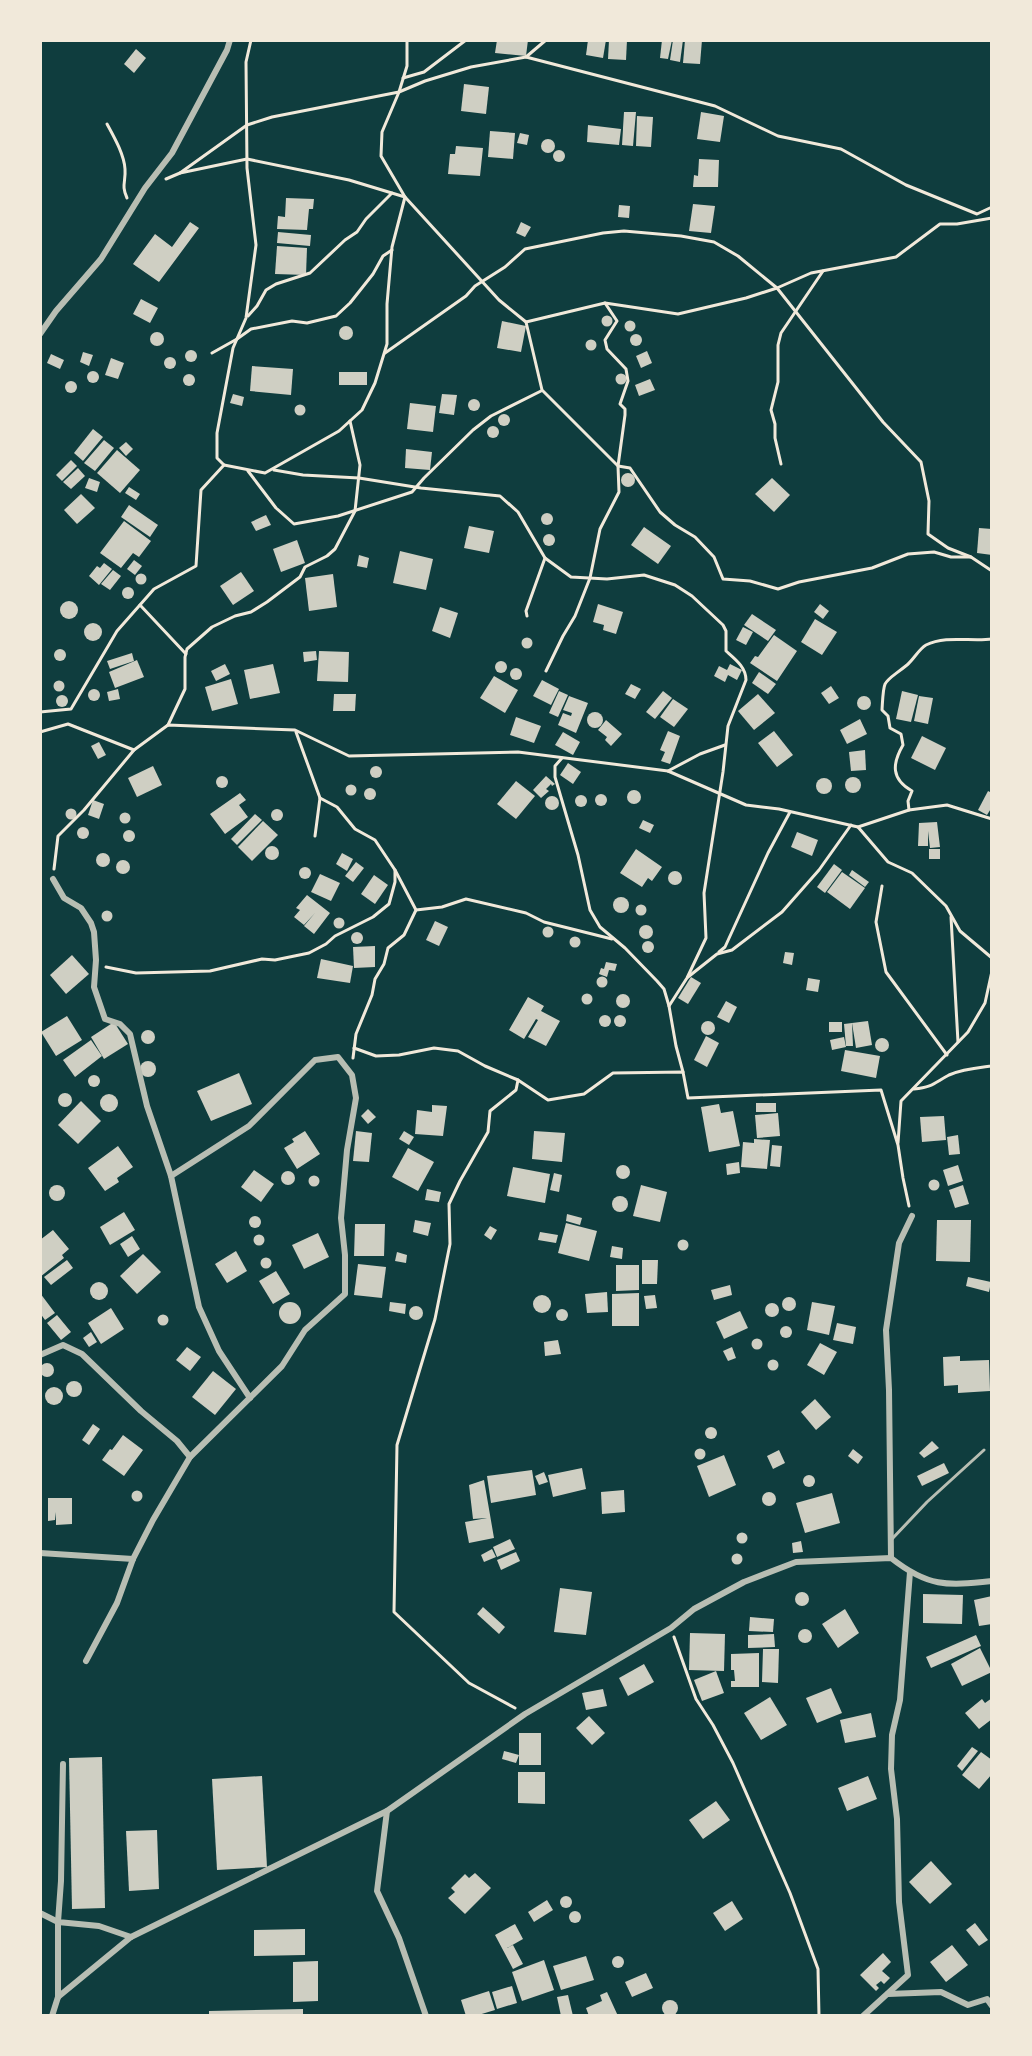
<svg xmlns="http://www.w3.org/2000/svg" width="1032" height="2056" font-family="'Golos Text',sans-serif">
<style>
.building{fill:#cfcfc3}
.lines{fill:none;stroke-linecap:round;stroke-linejoin:round}
.path{stroke:#f1e9da;stroke-width:3}
.service{stroke:#b8beb3;stroke-width:3}
.minor{stroke:#b8beb3;stroke-width:6}
</style>
<rect width="100%" height="100%" fill="#0f3d3e"/>
<!-- building -->
<g class="building">
<polygon points="497,40 528,40 526,56 495,53"/>
<polygon points="588,40 606,40 603,58 586,55"/>
<polygon points="609,40 627,40 626,60 608,59"/>
<polygon points="662,40 672,40 668,59 660,58"/>
<polygon points="673,40 683,40 680,62 670,60"/>
<polygon points="685,40 702,40 700,64 683,63"/>
<polygon points="136,49 146,58 134,73 124,64"/>
<polygon points="464,84 489,87 486,114 461,111"/>
<polygon points="624,112 636,112 633,146 622,145"/>
<polygon points="701,112 724,116 720,142 697,139"/>
<polygon points="637,116 653,117 651,147 636,146"/>
<polygon points="588,125 621,129 619,145 587,142"/>
<polygon points="490,131 515,133 513,159 488,157"/>
<polygon points="520,133 529,135 527,145 517,143"/>
<circle cx="548" cy="146" r="7"/>
<polygon points="456,146 483,148 480,176 448,174 450,154 455,154"/>
<circle cx="559" cy="156" r="6"/>
<polygon points="699,159 719,160 718,187 693,187 694,175 698,176"/>
<polygon points="286,198 314,199 313,209 309,209 307,230 277,229 278,216 285,217"/>
<polygon points="693,204 715,206 711,233 689,231"/>
<polygon points="619,205 630,206 629,218 618,217"/>
<polygon points="190,222 199,228 159,282 133,264 155,234 172,247"/>
<polygon points="521,222 531,227 525,237 516,233"/>
<polygon points="278,232 311,235 310,246 277,243"/>
<polygon points="277,246 307,248 306,275 275,274"/>
<polygon points="141,299 158,308 150,323 133,314"/>
<circle cx="607" cy="321" r="5.5"/>
<circle cx="630" cy="326" r="5.5"/>
<polygon points="502,321 526,326 521,352 497,348"/>
<circle cx="346" cy="333" r="7"/>
<circle cx="157" cy="339" r="7"/>
<circle cx="636" cy="340" r="6"/>
<circle cx="591" cy="345" r="5.5"/>
<circle cx="191" cy="356" r="6"/>
<polygon points="647,351 652,363 641,368 636,356"/>
<polygon points="83,352 93,355 89,366 80,362"/>
<polygon points="51,354 64,360 60,369 47,363"/>
<circle cx="170" cy="363" r="6"/>
<polygon points="111,358 124,363 118,379 105,375"/>
<polygon points="252,366 293,369 291,395 250,391"/>
<circle cx="93" cy="377" r="6"/>
<rect x="339" y="372" width="28" height="13"/>
<circle cx="621" cy="379" r="5.5"/>
<circle cx="189" cy="380" r="6"/>
<polygon points="650,379 655,390 639,396 635,385"/>
<circle cx="71" cy="387" r="6"/>
<polygon points="233,394 244,397 242,406 230,403"/>
<polygon points="442,394 457,395 454,415 439,413"/>
<circle cx="474" cy="405" r="6"/>
<polygon points="410,403 436,406 433,432 407,429"/>
<circle cx="300" cy="410" r="5.5"/>
<circle cx="504" cy="420" r="6"/>
<circle cx="493" cy="432" r="6"/>
<polygon points="93,429 103,437 83,461 74,453"/>
<polygon points="104,440 114,448 95,471 84,463"/>
<polygon points="126,442 133,449 126,456 119,448"/>
<polygon points="406,449 432,452 430,470 405,468"/>
<polygon points="117,450 140,470 120,493 97,473"/>
<polygon points="71,460 77,466 62,481 56,475"/>
<polygon points="78,468 85,476 71,489 63,482"/>
<circle cx="628" cy="480" r="7"/>
<polygon points="89,478 100,482 97,492 85,488"/>
<polygon points="772,478 790,495 774,512 755,494"/>
<polygon points="129,487 140,494 136,500 125,493"/>
<polygon points="81,494 95,508 77,524 64,510"/>
<polygon points="129,505 158,525 150,537 121,517"/>
<circle cx="547" cy="519" r="6"/>
<polygon points="266,515 271,525 256,531 251,522"/>
<polygon points="124,521 151,541 139,557 133,553 121,568 100,553"/>
<polygon points="469,526 494,531 489,553 464,548"/>
<polygon points="644,527 671,546 658,564 631,545"/>
<polygon points="979,528 992,529 992,555 977,553"/>
<circle cx="549" cy="540" r="6"/>
<polygon points="297,540 305,563 281,572 273,549"/>
<polygon points="400,551 433,559 426,590 393,583"/>
<polygon points="359,555 369,558 367,568 357,566"/>
<polygon points="134,560 142,566 135,575 127,569"/>
<polygon points="104,563 112,569 99,585 89,576 97,566 100,568"/>
<polygon points="113,570 121,576 110,590 101,584"/>
<polygon points="241,572 254,591 233,605 220,586"/>
<circle cx="141" cy="579" r="5.5"/>
<polygon points="333,574 337,607 309,611 305,578"/>
<circle cx="128" cy="593" r="6"/>
<circle cx="69" cy="610" r="9"/>
<polygon points="598,604 623,612 616,634 603,630 604,625 593,622"/>
<polygon points="820,604 829,611 823,619 814,612"/>
<polygon points="440,607 458,613 450,638 432,631"/>
<polygon points="752,614 776,630 768,641 744,625"/>
<polygon points="815,619 837,632 822,655 801,642"/>
<circle cx="93" cy="632" r="9"/>
<polygon points="743,627 753,632 746,645 736,640"/>
<polygon points="774,635 797,651 777,681 750,663 755,656 758,657"/>
<circle cx="527" cy="643" r="5.5"/>
<circle cx="60" cy="655" r="6"/>
<polygon points="316,651 317,660 304,662 303,652"/>
<polygon points="319,651 349,652 348,682 317,681"/>
<polygon points="132,653 134,661 110,669 107,661"/>
<polygon points="137,660 144,677 115,688 109,672"/>
<circle cx="501" cy="667" r="6"/>
<polygon points="225,664 230,674 216,681 211,671"/>
<polygon points="273,664 280,693 250,699 244,670"/>
<polygon points="730,664 742,670 737,680 728,675 725,682 714,676 719,666 727,670"/>
<circle cx="516" cy="674" r="6"/>
<polygon points="759,672 776,684 768,694 752,683"/>
<polygon points="494,676 518,690 505,713 480,698"/>
<polygon points="231,679 238,704 212,711 205,687"/>
<polygon points="542,680 559,689 551,705 533,696"/>
<circle cx="59" cy="686" r="5.5"/>
<polygon points="631,684 641,689 635,699 625,694"/>
<polygon points="831,686 839,698 829,704 821,693"/>
<circle cx="94" cy="695" r="6"/>
<polygon points="118,689 120,699 109,701 107,692"/>
<polygon points="559,691 568,695 558,717 549,713"/>
<polygon points="663,691 672,698 655,719 646,712"/>
<polygon points="902,691 918,695 911,722 896,719"/>
<polygon points="334,694 356,694 355,711 333,711"/>
<polygon points="758,694 775,713 754,730 738,711"/>
<circle cx="62" cy="701" r="6"/>
<polygon points="569,696 588,703 576,733 558,725 563,713 571,716 572,713 563,710"/>
<polygon points="919,696 933,698 928,724 914,721"/>
<circle cx="864" cy="703" r="7"/>
<polygon points="673,699 688,709 674,727 660,717"/>
<circle cx="595" cy="720" r="8"/>
<polygon points="516,717 541,726 534,743 510,735"/>
<polygon points="860,719 867,734 847,744 840,730"/>
<polygon points="606,720 622,734 611,746 605,740 607,737 598,730"/>
<polygon points="668,731 680,736 670,764 661,761 665,752 660,750"/>
<polygon points="774,731 793,755 777,767 758,743"/>
<polygon points="563,732 580,742 573,755 555,745"/>
<polygon points="922,736 946,748 935,770 911,758"/>
<polygon points="99,742 106,755 98,759 91,746"/>
<polygon points="865,750 866,770 851,771 849,752"/>
<polygon points="568,763 581,772 573,784 560,775"/>
<polygon points="153,766 162,785 137,797 128,778"/>
<circle cx="376" cy="772" r="6"/>
<circle cx="222" cy="782" r="6"/>
<polygon points="546,776 555,784 552,786 551,784 546,789 549,791 541,798 533,790"/>
<circle cx="853" cy="785" r="8"/>
<circle cx="824" cy="786" r="8"/>
<polygon points="516,781 535,796 516,819 497,804"/>
<circle cx="351" cy="790" r="5.5"/>
<circle cx="370" cy="794" r="6"/>
<circle cx="634" cy="797" r="7"/>
<polygon points="988,791 992,793 992,807 987,815 978,810"/>
<polygon points="240,793 246,800 239,805 248,817 225,834 210,814"/>
<circle cx="601" cy="800" r="6"/>
<circle cx="581" cy="801" r="6"/>
<circle cx="552" cy="803" r="7"/>
<polygon points="93,800 104,804 99,819 88,815"/>
<circle cx="71" cy="814" r="5.5"/>
<circle cx="277" cy="815" r="6"/>
<circle cx="125" cy="818" r="5.5"/>
<polygon points="255,814 262,820 237,845 231,839"/>
<polygon points="643,820 654,825 650,833 639,828"/>
<polygon points="263,821 278,835 252,861 238,847"/>
<polygon points="937,822 940,847 930,848 928,831 928,846 918,846 919,823"/>
<circle cx="83" cy="833" r="6"/>
<circle cx="129" cy="836" r="6"/>
<polygon points="797,832 818,840 812,856 791,847"/>
<circle cx="272" cy="853" r="7"/>
<polygon points="636,849 662,867 652,881 648,878 642,887 620,873"/>
<rect x="929" y="849" width="11" height="10"/>
<polygon points="342,853 353,859 347,871 336,864"/>
<circle cx="103" cy="860" r="7"/>
<circle cx="123" cy="867" r="7"/>
<polygon points="356,862 364,868 353,882 345,876"/>
<polygon points="834,864 842,870 825,893 817,887"/>
<circle cx="305" cy="873" r="6"/>
<polygon points="852,870 869,882 865,887 849,875"/>
<circle cx="675" cy="878" r="7"/>
<polygon points="842,872 865,888 850,909 827,892"/>
<polygon points="320,874 340,883 331,901 311,892"/>
<polygon points="374,875 388,885 375,904 361,894"/>
<polygon points="307,895 330,913 314,934 304,926 315,913 304,925 294,917 300,910 296,908"/>
<circle cx="621" cy="905" r="8"/>
<circle cx="641" cy="910" r="5.5"/>
<circle cx="107" cy="916" r="5.5"/>
<circle cx="339" cy="923" r="5.5"/>
<polygon points="435,921 448,927 439,946 426,940"/>
<circle cx="646" cy="932" r="7"/>
<circle cx="548" cy="932" r="5.5"/>
<circle cx="357" cy="938" r="6"/>
<circle cx="575" cy="942" r="5.5"/>
<circle cx="648" cy="947" r="6"/>
<polygon points="375,946 375,967 354,968 353,947"/>
<polygon points="785,952 794,953 792,965 783,963"/>
<polygon points="72,955 89,974 66,994 50,975"/>
<polygon points="321,959 353,966 350,983 317,978"/>
<polygon points="606,962 617,964 615,971 609,970 607,977 599,974 601,968 604,969"/>
<circle cx="602" cy="982" r="5.5"/>
<polygon points="691,977 701,983 688,1004 678,998"/>
<polygon points="808,978 820,980 818,992 806,990"/>
<circle cx="587" cy="999" r="5.5"/>
<circle cx="623" cy="1001" r="7"/>
<polygon points="528,997 544,1006 541,1011 560,1021 546,1046 528,1037 538,1020 536,1019 524,1039 509,1030"/>
<polygon points="726,1001 737,1007 729,1023 717,1017"/>
<circle cx="605" cy="1021" r="6"/>
<circle cx="620" cy="1021" r="6"/>
<polygon points="67,1016 82,1040 56,1056 41,1032"/>
<polygon points="868,1021 872,1045 856,1048 852,1023"/>
<circle cx="708" cy="1028" r="7"/>
<polygon points="114,1022 128,1044 104,1059 91,1037"/>
<rect x="829" y="1022" width="13" height="10"/>
<polygon points="852,1023 853,1046 846,1046 844,1024"/>
<circle cx="148" cy="1037" r="7"/>
<polygon points="706,1036 719,1043 707,1067 694,1060"/>
<polygon points="844,1037 846,1047 832,1050 830,1040"/>
<circle cx="882" cy="1045" r="7"/>
<polygon points="91,1040 102,1056 75,1077 63,1060"/>
<polygon points="845,1050 880,1056 876,1078 841,1071"/>
<circle cx="148" cy="1069" r="8"/>
<polygon points="239,1073 252,1104 211,1121 197,1091"/>
<circle cx="94" cy="1081" r="6"/>
<circle cx="65" cy="1100" r="7"/>
<circle cx="109" cy="1103" r="9"/>
<polygon points="81,1101 101,1121 78,1144 58,1125"/>
<rect x="756" y="1103" width="20" height="9"/>
<polygon points="719,1104 721,1113 733,1111 740,1146 709,1152 701,1107"/>
<polygon points="432,1105 447,1106 443,1136 415,1134 417,1110 432,1112"/>
<polygon points="368,1109 376,1117 368,1124 361,1116"/>
<polygon points="778,1113 780,1136 757,1138 755,1115"/>
<polygon points="944,1116 946,1140 922,1142 920,1117"/>
<polygon points="305,1131 320,1154 297,1169 284,1148 294,1142 292,1139"/>
<polygon points="356,1131 372,1133 369,1162 353,1161"/>
<polygon points="404,1131 414,1137 409,1145 399,1139"/>
<polygon points="534,1131 565,1133 562,1162 532,1159"/>
<polygon points="958,1135 960,1154 949,1155 947,1137"/>
<polygon points="754,1139 770,1140 767,1169 741,1167 743,1142 754,1143"/>
<polygon points="772,1145 782,1146 780,1167 770,1166"/>
<polygon points="118,1146 133,1167 117,1178 119,1182 105,1191 88,1168"/>
<polygon points="408,1148 434,1162 418,1191 392,1177"/>
<polygon points="739,1162 740,1173 727,1175 726,1164"/>
<polygon points="958,1165 963,1181 948,1186 943,1170"/>
<circle cx="623" cy="1172" r="7"/>
<polygon points="513,1167 550,1174 545,1203 507,1196"/>
<polygon points="254,1170 274,1184 261,1202 241,1187"/>
<circle cx="288" cy="1178" r="7"/>
<polygon points="554,1173 562,1175 559,1192 550,1190"/>
<circle cx="314" cy="1181" r="5.5"/>
<circle cx="934" cy="1185" r="5.5"/>
<circle cx="57" cy="1193" r="8"/>
<polygon points="641,1185 667,1192 660,1222 633,1216"/>
<polygon points="963,1185 969,1204 955,1208 949,1190"/>
<polygon points="427,1189 441,1192 439,1202 425,1200"/>
<circle cx="620" cy="1204" r="8"/>
<polygon points="124,1212 135,1230 110,1245 100,1227"/>
<polygon points="567,1214 582,1218 580,1225 566,1221"/>
<circle cx="255" cy="1222" r="6"/>
<polygon points="415,1220 431,1223 428,1236 413,1232"/>
<polygon points="937,1220 971,1220 970,1262 936,1261"/>
<polygon points="566,1223 597,1231 589,1261 558,1253"/>
<polygon points="355,1224 385,1224 384,1256 354,1256"/>
<polygon points="490,1226 497,1230 491,1240 484,1235"/>
<polygon points="53,1230 69,1249 62,1255 64,1258 40,1277 40,1240"/>
<polygon points="540,1232 558,1235 556,1243 538,1240"/>
<polygon points="318,1233 329,1257 304,1269 292,1245"/>
<circle cx="259" cy="1240" r="5.5"/>
<polygon points="132,1236 140,1249 128,1257 120,1244"/>
<circle cx="683" cy="1245" r="5.5"/>
<polygon points="612,1246 623,1248 622,1259 610,1257"/>
<polygon points="236,1251 247,1271 227,1283 215,1264"/>
<polygon points="397,1252 407,1255 406,1263 395,1261"/>
<polygon points="143,1254 161,1272 137,1294 120,1276"/>
<circle cx="266" cy="1263" r="5.5"/>
<polygon points="67,1260 73,1268 51,1285 44,1277"/>
<polygon points="642,1260 658,1260 657,1284 642,1284"/>
<polygon points="358,1264 386,1267 382,1298 354,1295"/>
<polygon points="616,1265 639,1265 639,1290 616,1291"/>
<polygon points="276,1271 290,1294 273,1304 259,1281"/>
<polygon points="968,1277 991,1282 989,1292 966,1286"/>
<circle cx="99" cy="1291" r="9"/>
<polygon points="730,1285 732,1295 714,1300 711,1290"/>
<polygon points="607,1292 608,1312 587,1313 585,1294"/>
<polygon points="40,1293 55,1313 45,1320 40,1313"/>
<polygon points="639,1293 639,1326 612,1326 612,1294"/>
<polygon points="655,1295 657,1308 646,1309 644,1296"/>
<circle cx="542" cy="1304" r="9"/>
<circle cx="789" cy="1304" r="7"/>
<polygon points="390,1302 406,1304 405,1314 389,1311"/>
<polygon points="812,1302 835,1306 829,1335 807,1330"/>
<circle cx="290" cy="1313" r="11"/>
<circle cx="772" cy="1310" r="7"/>
<circle cx="416" cy="1313" r="7"/>
<polygon points="111,1308 124,1329 101,1344 88,1323"/>
<circle cx="562" cy="1315" r="6"/>
<polygon points="740,1311 748,1328 724,1339 716,1322"/>
<circle cx="163" cy="1320" r="5.5"/>
<polygon points="57,1315 71,1332 61,1340 47,1323"/>
<polygon points="837,1323 856,1327 853,1344 833,1340"/>
<circle cx="786" cy="1332" r="6"/>
<polygon points="91,1332 97,1342 89,1347 83,1338"/>
<circle cx="757" cy="1344" r="5.5"/>
<polygon points="558,1340 561,1354 545,1356 544,1342"/>
<polygon points="820,1343 837,1352 824,1375 807,1365"/>
<polygon points="187,1347 201,1357 190,1371 176,1360"/>
<polygon points="732,1347 736,1358 728,1361 723,1351"/>
<polygon points="960,1356 960,1361 989,1360 990,1391 958,1393 958,1385 944,1386 943,1357"/>
<circle cx="773" cy="1365" r="5.5"/>
<circle cx="47" cy="1370" r="7"/>
<polygon points="213,1371 236,1389 215,1415 192,1397"/>
<circle cx="74" cy="1389" r="8"/>
<circle cx="54" cy="1396" r="9"/>
<polygon points="815,1399 831,1417 816,1430 801,1412"/>
<polygon points="93,1424 100,1429 89,1445 82,1440"/>
<circle cx="711" cy="1433" r="6"/>
<polygon points="123,1435 143,1450 124,1476 102,1460 110,1449 112,1450"/>
<polygon points="932,1441 939,1448 924,1458 919,1453"/>
<circle cx="700" cy="1454" r="5.5"/>
<polygon points="853,1449 863,1457 858,1464 848,1456"/>
<polygon points="779,1450 785,1463 773,1469 767,1456"/>
<polygon points="724,1455 736,1485 709,1497 697,1466"/>
<polygon points="944,1463 949,1473 922,1486 917,1476"/>
<polygon points="582,1468 586,1489 553,1497 548,1475"/>
<polygon points="532,1470 536,1495 491,1503 487,1476"/>
<polygon points="544,1472 548,1482 539,1485 535,1476"/>
<circle cx="809" cy="1481" r="6"/>
<polygon points="484,1480 494,1538 469,1543 465,1522 487,1518 473,1519 469,1485"/>
<polygon points="624,1490 625,1512 602,1514 601,1492"/>
<circle cx="137" cy="1496" r="5.5"/>
<circle cx="769" cy="1499" r="7"/>
<polygon points="832,1493 840,1523 805,1533 796,1503"/>
<polygon points="48,1498 72,1498 72,1524 56,1525 56,1512 55,1520 48,1521"/>
<circle cx="742" cy="1538" r="5.5"/>
<polygon points="510,1539 515,1549 497,1557 493,1547"/>
<polygon points="801,1541 803,1552 793,1553 792,1543"/>
<polygon points="492,1549 496,1557 484,1562 481,1555"/>
<polygon points="516,1552 520,1561 501,1570 497,1560"/>
<circle cx="737" cy="1559" r="5.5"/>
<polygon points="560,1588 592,1592 586,1635 554,1632"/>
<circle cx="802" cy="1599" r="7"/>
<polygon points="923,1594 963,1595 962,1624 923,1623"/>
<polygon points="992,1596 992,1624 979,1626 974,1600"/>
<polygon points="483,1607 505,1627 499,1634 477,1614"/>
<polygon points="845,1609 859,1633 838,1648 822,1624"/>
<polygon points="750,1617 774,1619 773,1632 749,1631"/>
<circle cx="805" cy="1636" r="7"/>
<polygon points="690,1633 725,1634 724,1671 689,1670"/>
<polygon points="774,1634 775,1647 748,1648 748,1635"/>
<polygon points="976,1635 981,1646 931,1668 926,1657"/>
<polygon points="980,1648 992,1672 962,1686 951,1664"/>
<polygon points="763,1649 779,1649 778,1683 762,1682"/>
<polygon points="759,1653 759,1687 731,1687 731,1681 735,1681 734,1670 731,1670 731,1654"/>
<polygon points="644,1664 654,1682 628,1696 619,1678"/>
<polygon points="716,1671 724,1693 702,1701 694,1680"/>
<polygon points="831,1688 842,1713 817,1723 806,1698"/>
<polygon points="603,1689 607,1706 586,1710 582,1693"/>
<polygon points="770,1697 787,1725 761,1740 744,1713"/>
<polygon points="992,1698 992,1719 979,1729 965,1713 982,1699 985,1703"/>
<polygon points="871,1713 876,1737 845,1743 840,1720"/>
<polygon points="589,1716 605,1733 592,1745 576,1728"/>
<rect x="519" y="1733" width="22" height="32"/>
<polygon points="972,1747 978,1751 962,1771 957,1766"/>
<polygon points="504,1751 519,1755 516,1763 502,1759"/>
<polygon points="981,1752 992,1760 992,1774 979,1789 962,1775"/>
<polygon points="102,1757 105,1908 72,1909 69,1758"/>
<polygon points="518,1772 545,1772 545,1804 518,1803"/>
<polygon points="262,1776 267,1867 217,1870 212,1779"/>
<polygon points="868,1776 877,1799 847,1811 838,1788"/>
<polygon points="716,1801 730,1820 703,1839 689,1820"/>
<polygon points="157,1830 159,1889 129,1891 126,1831"/>
<polygon points="931,1861 952,1884 930,1904 909,1882"/>
<polygon points="475,1873 491,1888 465,1914 448,1898 455,1892 451,1888 465,1874 469,1878"/>
<circle cx="566" cy="1902" r="6"/>
<polygon points="547,1900 553,1910 534,1922 528,1912"/>
<polygon points="732,1901 743,1919 725,1931 713,1913"/>
<circle cx="575" cy="1917" r="6"/>
<polygon points="975,1923 988,1940 979,1946 966,1930"/>
<polygon points="515,1924 523,1939 507,1948 513,1945 523,1964 513,1969 495,1935"/>
<polygon points="305,1929 305,1955 254,1956 254,1930"/>
<polygon points="952,1945 968,1965 946,1982 930,1962"/>
<polygon points="883,1953 891,1962 882,1971 890,1978 884,1984 881,1981 876,1985 879,1988 876,1991 860,1975"/>
<circle cx="618" cy="1962" r="6"/>
<polygon points="586,1956 594,1980 561,1990 553,1966"/>
<polygon points="544,1960 554,1990 522,2001 512,1972"/>
<polygon points="318,1961 318,2001 293,2002 293,1962"/>
<polygon points="646,1973 653,1988 632,1997 625,1982"/>
<polygon points="512,1986 517,2003 497,2009 492,1992"/>
<polygon points="489,1991 495,2010 475,2016 466,2016 461,2000"/>
<polygon points="607,1992 618,2016 589,2016 586,2008 602,2001 600,1995"/>
<polygon points="568,1995 573,2016 561,2016 557,1997"/>
<circle cx="670" cy="2008" r="8"/>
<polygon points="303,2009 303,2016 209,2016 209,2011"/>
</g>
<g class="lines">
<!-- path -->
<g class="path">
<polyline points="526,57 715,106 778,136 841,149 906,185 977,214 992,207"/>
<polyline points="403,78 424,72 466,40"/>
<path d="M107,124C114,137 124,154 125,169C126,182 121,185 127,198"/>
<polyline points="180,173 247,159 349,180 405,197 499,300 526,322 542,390 618,466 630,468 660,512 675,525 695,537 714,557 723,579 750,581 778,589 799,582 872,568 908,554 934,552 951,557 971,557"/>
<polyline points="166,179 180,173 247,125 272,117 399,92 425,81 471,67 526,57 546,40"/>
<polyline points="248,316 257,306 266,290 276,284 310,273 345,240 357,232 366,219 392,193"/>
<polyline points="526,322 605,303 678,314 746,298 777,288 811,273 896,257 940,224 957,224 992,218"/>
<polyline points="212,353 237,339 251,329 292,321 307,323 336,316 350,303 373,274 383,256 392,250"/>
<polyline points="385,353 466,296 475,286 505,267 525,249 603,233 624,231 681,236 714,242 738,256 777,288 883,422 921,462 929,501 928,534 948,548 971,557 992,571"/>
<polyline points="781,464 775,438 775,424 771,410 778,382 778,345 781,333 823,271"/>
<polyline points="224,465 217,458 217,433 233,348 246,318 256,245 247,168 246,62 251,40"/>
<polyline points="274,470 303,475 359,478 421,488 500,496 518,512 545,558 526,611 527,616"/>
<polyline points="248,471 276,508 294,524 338,516 412,492 424,478 473,430 491,416 541,391"/>
<path d="M545,558L571,577L607,579L644,575L675,585L692,596L723,625L726,631V651C735,659 746,667 746,680L728,726L723,772L704,893L706,938L687,978L669,1006L676,1046L683,1072"/>
<polyline points="140,605 186,654"/>
<polyline points="546,671 563,636 575,616 590,578 600,529 619,492 618,466 625,415 625,409 620,404 628,381 626,369 607,349 605,340 617,321 605,303"/>
<polyline points="40,712 71,709 117,631 154,589 196,566 201,490 224,465 265,473 339,431 362,410 375,383 387,344 387,304 392,247 405,197 381,156 382,132 399,92 407,66 407,40"/>
<polyline points="168,725 185,689 185,657 187,649 212,627 235,616 251,612 267,602 300,577 305,567 327,556 335,549 355,511 360,465 350,421"/>
<polyline points="40,732 68,724 134,750"/>
<polyline points="296,732 320,798 315,836"/>
<polyline points="562,758 555,766 555,777 578,855 590,910 600,927 625,948 657,981 664,989 669,1006"/>
<polyline points="668,771 700,754 725,745"/>
<polyline points="320,798 337,807 355,829 375,840 395,870 416,910 404,935 388,948 384,964 375,979 372,995 356,1034 353,1058"/>
<path d="M909,810L908,801L912,791C891,779 892,764 903,745L901,734L890,728L888,716L882,710C884,677 882,685 907,665C914,659 919,649 926,645C946,635 971,642 992,639"/>
<polyline points="858,827 888,862 912,873 946,906 960,931 992,958"/>
<polyline points="54,869 58,836 84,810 134,750 168,725 295,730 349,756 518,752 668,771 746,805 779,809 858,827 909,810 947,805 992,819"/>
<polyline points="882,886 876,922 886,972 947,1055"/>
<polyline points="416,910 442,907 466,899 526,913 544,922 612,939"/>
<polyline points="951,917 958,1042"/>
<polyline points="719,952 725,947 768,853 790,812"/>
<polyline points="106,967 136,973 210,971 262,959 275,960 309,953 326,944 335,936 373,917 389,904 395,882 395,870"/>
<polyline points="688,977 717,954 732,950 782,912 819,870 851,825"/>
<polyline points="354,1048 376,1056 399,1055 434,1048 458,1051 485,1066 518,1080 548,1100 584,1094 613,1073 683,1072 688,1098 881,1090 898,1145 903,1178 909,1206"/>
<path d="M914,1089C933,1087 934,1083 949,1075C963,1069 977,1068 992,1066"/>
<polyline points="898,1143 901,1101 968,1032 985,1003 992,971"/>
<polyline points="674,1637 696,1699 713,1725 733,1763 790,1893 818,1969 819,2016"/>
<polyline points="515,1708 469,1683 394,1612 397,1445 435,1319 450,1244 449,1204 460,1181 488,1132 490,1111 516,1090 518,1080"/>
</g>
<!-- service -->
<polyline class="service" points="892,1539 927,1502 984,1450"/>
<!-- minor -->
<g class="minor">
<polyline points="40,334 56,311 101,259 145,188 172,153 227,50 230,40"/>
<polyline points="53,879 64,898 81,908 91,923 94,932 96,960 94,987 105,1019 120,1024 130,1034 147,1106 171,1176 199,1307 219,1351 250,1398"/>
<polyline points="40,1355 63,1345 82,1354 141,1411 177,1441 190,1457"/>
<polyline points="40,1553 133,1559"/>
<polyline points="891,1558 889,1390 886,1330 899,1243 912,1216"/>
<polyline points="86,1661 117,1603 133,1559 153,1520 190,1457 282,1366 305,1330 345,1294 345,1255 341,1218 347,1150 356,1098 352,1075 338,1057 315,1060 249,1126 171,1176"/>
<polyline points="63,1764 61,1881 58,1922 99,1926 131,1937"/>
<polyline points="387,1811 377,1891 399,1938 426,2016"/>
<polyline points="40,1913 58,1922 58,1997"/>
<polyline points="888,1994 941,1992 968,2005 987,1999 992,2006"/>
<path d="M52,2016L58,1997L131,1937L387,1811L525,1714L671,1628L694,1609L744,1582L796,1562L891,1558C928,1587 946,1586 992,1581"/>
<polyline points="863,2016 908,1975 899,1902 897,1819 891,1769 892,1735 900,1700 910,1572"/>
</g>
</g>
<!-- border -->
<rect width="1032" height="2056" fill="none" stroke="#f1e9da" stroke-width="84"/>
</svg>
